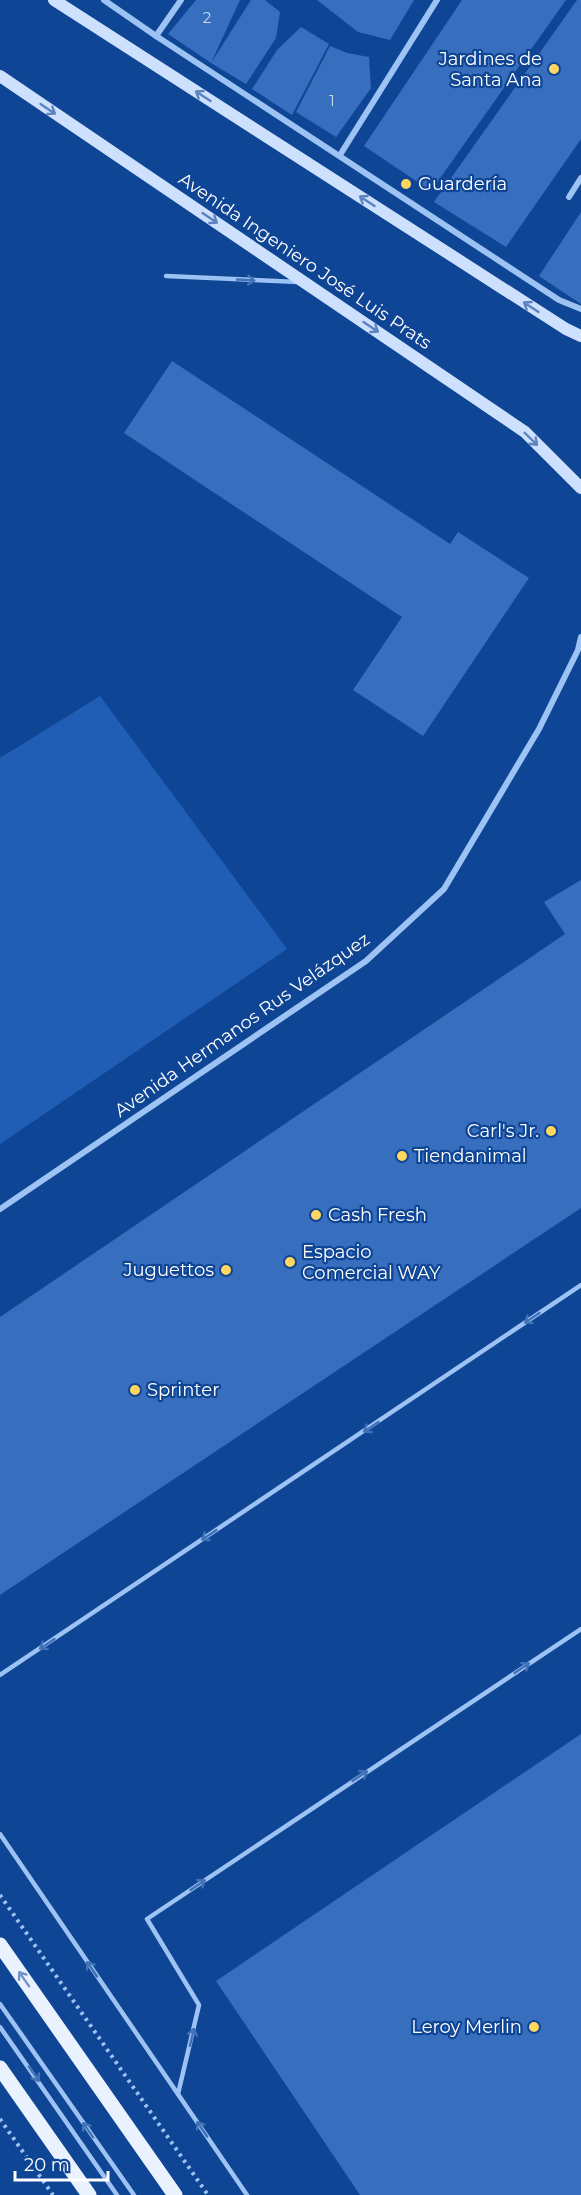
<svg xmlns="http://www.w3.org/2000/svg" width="581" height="2195" font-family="Montserrat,sans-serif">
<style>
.green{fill:#205eb5}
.building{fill:#376fbe}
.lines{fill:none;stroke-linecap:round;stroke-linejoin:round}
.path{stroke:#9dc2f4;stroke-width:4;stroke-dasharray:3 4.5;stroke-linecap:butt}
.lane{stroke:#9dc2f4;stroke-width:4.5}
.street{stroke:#9dc2f4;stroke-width:6}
.secondary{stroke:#cde0fd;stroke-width:12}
.primary{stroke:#eaf2ff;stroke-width:15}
.oneway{stroke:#5b83bf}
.oneway2{stroke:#4171b6}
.oneway3{stroke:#7293c5}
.poi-dot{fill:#ffd660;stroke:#0f4595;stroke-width:2}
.labels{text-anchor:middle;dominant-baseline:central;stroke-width:4.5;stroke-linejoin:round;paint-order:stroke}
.number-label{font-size:15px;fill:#cddbef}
.poi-label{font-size:18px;fill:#fff;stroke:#0f4595;text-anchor:start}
.street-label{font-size:18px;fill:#fff;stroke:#0f4595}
</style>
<rect width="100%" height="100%" fill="#0f4595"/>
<!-- green -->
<polygon class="green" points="100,696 287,949 0,1144 0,758"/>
<!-- building -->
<g class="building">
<polygon points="196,0 240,0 211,63 251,0 265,0 280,12 276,38 246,84 211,63 168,34"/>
<polygon points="317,0 414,0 390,40 358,32"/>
<polygon points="462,0 566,0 431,191 364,146"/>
<polygon points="577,0 581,0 581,139 506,247 434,202"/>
<polygon points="301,27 329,44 292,115 252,89 277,50"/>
<polygon points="330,46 347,53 369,57 371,88 336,137 296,112"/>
<polygon points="581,212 581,304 539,276"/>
<polygon points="172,361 450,544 458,532 529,578 423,736 353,690 402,617 124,433"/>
<polygon points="581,880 581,1208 0,1595 0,1317 565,934 544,902"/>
<polygon points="581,1734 581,2195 360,2195 216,1981"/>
</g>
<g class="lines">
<!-- path -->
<g class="path">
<polyline points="0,1895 208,2195"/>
<polyline points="0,2119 53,2195"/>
</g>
<!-- lane -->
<g class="lane">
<polyline points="166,276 298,282"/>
<polyline points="0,1675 581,1285"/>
<polyline points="0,1834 247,2195"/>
<polyline points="0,2004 134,2195"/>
<polyline points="0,2027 117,2195"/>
<polyline points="178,2094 199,2005 147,1919 581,1629"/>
</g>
<!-- street -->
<g class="street">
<polyline points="104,0 156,36 559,300 581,309"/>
<polyline points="156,36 181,0"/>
<polyline points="340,155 437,0"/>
<polyline points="569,197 581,178"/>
<polyline points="0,1209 366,961 444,889 539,729 578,650 581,637"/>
</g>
<!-- secondary -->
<g class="secondary">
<polyline points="54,0 566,329 581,336"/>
<polyline points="0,76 525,432 581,488"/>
</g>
<!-- primary -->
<g class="primary">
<polyline points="0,1945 175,2195"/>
<polyline points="0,2068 89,2195"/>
</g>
</g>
<!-- one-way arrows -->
<defs><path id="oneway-shaft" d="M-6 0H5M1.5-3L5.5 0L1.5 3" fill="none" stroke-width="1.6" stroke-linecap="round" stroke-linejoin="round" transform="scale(1.5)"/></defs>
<g class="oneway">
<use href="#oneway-shaft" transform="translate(203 96) rotate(-147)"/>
<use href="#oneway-shaft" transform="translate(48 109) rotate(34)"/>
<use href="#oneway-shaft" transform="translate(367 201) rotate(-147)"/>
<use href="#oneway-shaft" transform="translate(210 218) rotate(34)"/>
<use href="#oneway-shaft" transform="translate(531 307) rotate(-147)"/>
<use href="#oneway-shaft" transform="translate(371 327) rotate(34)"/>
<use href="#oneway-shaft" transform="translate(531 439) rotate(44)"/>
</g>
<g class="oneway2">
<use href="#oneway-shaft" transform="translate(246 280) rotate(3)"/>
<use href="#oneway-shaft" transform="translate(532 1318) rotate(146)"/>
<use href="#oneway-shaft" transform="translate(371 1427) rotate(146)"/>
<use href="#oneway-shaft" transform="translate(209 1535) rotate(146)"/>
<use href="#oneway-shaft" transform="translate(47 1644) rotate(146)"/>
<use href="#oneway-shaft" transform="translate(522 1668) rotate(-34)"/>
<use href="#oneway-shaft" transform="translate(360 1776) rotate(-34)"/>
<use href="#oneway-shaft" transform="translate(198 1885) rotate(-34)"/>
<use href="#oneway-shaft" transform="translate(92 1969) rotate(-124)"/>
<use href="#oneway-shaft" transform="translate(192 2037) rotate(-77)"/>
<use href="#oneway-shaft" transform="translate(34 2074) rotate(55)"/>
<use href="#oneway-shaft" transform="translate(202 2129) rotate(-124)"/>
<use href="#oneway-shaft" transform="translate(88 2130) rotate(-125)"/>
</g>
<use class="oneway3" href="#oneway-shaft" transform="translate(24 1979) rotate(-125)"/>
<!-- markers -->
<g class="poi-dot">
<circle cx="554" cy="69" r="6"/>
<circle cx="406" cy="184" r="6"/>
<circle cx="551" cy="1131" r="6"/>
<circle cx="402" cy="1156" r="6"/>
<circle cx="316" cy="1215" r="6"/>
<circle cx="290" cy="1262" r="6"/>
<circle cx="226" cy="1270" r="6"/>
<circle cx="135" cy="1390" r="6"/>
<circle cx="534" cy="2027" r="6"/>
</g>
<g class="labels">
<!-- number labels -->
<g class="number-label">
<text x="207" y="17">2</text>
<text x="332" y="100">1</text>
</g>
<!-- poi labels -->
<g class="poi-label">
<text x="542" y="59" text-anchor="end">Jardines de<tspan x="542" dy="21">Santa Ana</tspan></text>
<text x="418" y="184">Guardería</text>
<text x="539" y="1131" text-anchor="end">Carl's Jr.</text>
<text x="414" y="1156">Tiendanimal</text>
<text x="328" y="1215">Cash Fresh</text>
<text x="302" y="1252">Espacio<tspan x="302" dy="21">Comercial WAY</tspan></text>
<text x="214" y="1270" text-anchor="end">Juguettos</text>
<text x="147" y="1390">Sprinter</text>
<text x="522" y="2027" text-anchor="end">Leroy Merlin</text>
</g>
<!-- street labels -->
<g class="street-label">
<text transform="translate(305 261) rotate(34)">Avenida Ingeniero José Luis Prats</text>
<text transform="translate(242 1025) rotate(-35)">Avenida Hermanos Rus Velázquez</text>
</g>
</g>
<!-- scale -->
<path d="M15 2171v9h93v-9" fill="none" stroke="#ffffff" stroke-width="3"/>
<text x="24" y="2171" font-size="18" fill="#ffffff" stroke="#0f4595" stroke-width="4.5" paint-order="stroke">20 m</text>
</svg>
